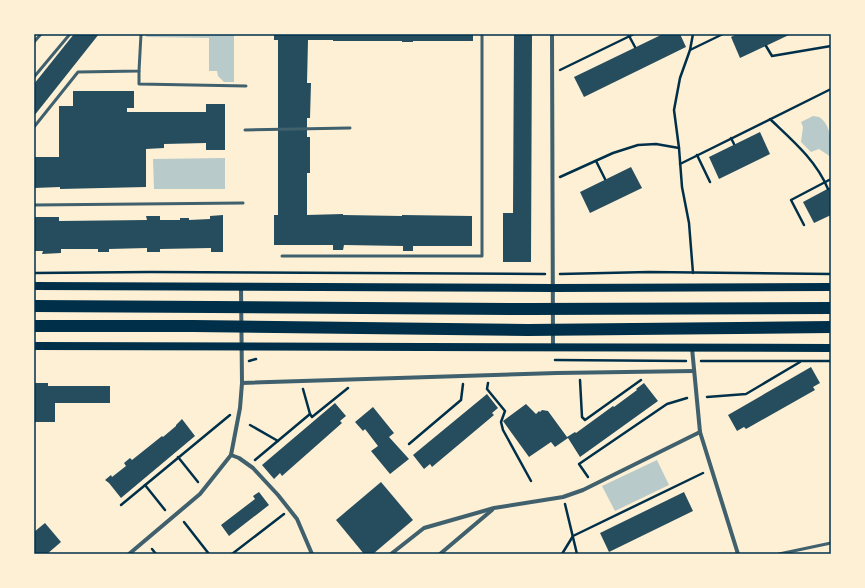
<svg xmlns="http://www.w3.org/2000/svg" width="865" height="588" font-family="Lora,serif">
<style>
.green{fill:#b9caca}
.building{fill:#264d5e}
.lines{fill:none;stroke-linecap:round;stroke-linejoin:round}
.path{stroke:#003049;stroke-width:2.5}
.service{stroke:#3f606c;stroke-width:3}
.minor{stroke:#3f606c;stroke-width:4}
.secondary{stroke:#003049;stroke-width:8}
.motorway{stroke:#003049;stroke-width:12}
.neatline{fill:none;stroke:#003049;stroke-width:1.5}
</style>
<rect width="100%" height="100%" fill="#fdf0d5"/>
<!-- green -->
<g class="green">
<polygon points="147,34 234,34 234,82 224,82 218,76 217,71 209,71 209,38 146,37"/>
<path d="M813,116L819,117C831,124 832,144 831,157L819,149L811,152L801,142L803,127L801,122Z"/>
<polygon points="225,158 225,189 154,189 153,159"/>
<polygon points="657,460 669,485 615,511 602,486"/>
</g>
<!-- building -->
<g class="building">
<polygon points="74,34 99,34 34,116 34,84"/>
<polygon points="274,34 473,34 473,41 413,41 413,42 402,42 402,41 333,41 333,40 308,40 307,83 311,83 310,118 307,118 307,137 310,137 310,173 307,173 307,215 343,214 343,215 402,216 402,215 472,216 472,246 413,246 413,251 403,251 403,246 344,245 343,250 333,250 333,245 274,245 274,215 278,215 278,40 274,40"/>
<polygon points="514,34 532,34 531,262 503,262 503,213 513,213"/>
<polygon points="663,34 680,34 686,47 584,97 574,77"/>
<polygon points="737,34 791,34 740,58 731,37"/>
<polygon points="73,91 134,91 134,108 127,108 127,112 206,112 206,104 225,104 225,150 206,150 206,143 164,144 164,148 146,149 146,187 60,189 60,187 34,188 34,157 59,157 59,106 73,106"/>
<polygon points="760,132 770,154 719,179 709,157"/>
<polygon points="631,167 642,188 590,213 580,192"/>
<polygon points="831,187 831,215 814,223 803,202"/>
<polygon points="223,215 223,252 211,252 211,248 160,249 160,252 147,252 147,248 109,249 109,252 98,252 98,249 61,249 61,253 42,254 43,251 34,251 34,217 59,217 59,221 147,220 146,216 160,216 160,220 180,220 180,218 189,218 189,220 210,219 210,216"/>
<polygon points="811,367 820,383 813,387 815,390 746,429 744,427 737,431 728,415"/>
<polygon points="34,383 48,383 48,386 110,386 110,403 55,403 55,422 35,422"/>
<polygon points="644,383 658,401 580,457 568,438 555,447 551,442 529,457 503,421 526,404 536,414 539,411 540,412 542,410 548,411 567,437 575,432 576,433 613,406 614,407 637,390 636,389"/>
<polygon points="487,394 498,408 492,413 494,415 432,467 430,464 424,469 413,455"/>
<polygon points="335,403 346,416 340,421 342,423 282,476 280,473 274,479 262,465"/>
<polygon points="373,407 394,433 389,437 409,459 390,474 371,451 378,446 365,429 363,431 355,422"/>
<polygon points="182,419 195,436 121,498 109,483 105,480 111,475 112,477 126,466 124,463 130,458 132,460 162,436 163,437 176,426 176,425"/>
<polygon points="381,482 413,520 373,554 364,554 336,520"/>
<polygon points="259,492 269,505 229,536 221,525 255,499 253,496"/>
<polygon points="684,492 693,511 609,552 600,533"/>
<polygon points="45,523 61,542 47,554 34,554 34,532"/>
</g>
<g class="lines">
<!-- path -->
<g class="path">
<polyline points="628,34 635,47"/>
<polyline points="766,46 772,56 831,46"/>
<polyline points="690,50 723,34"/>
<polyline points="560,70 634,34"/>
<path d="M770,119C792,140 816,160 828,189"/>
<polyline points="731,138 734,144"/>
<polyline points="697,155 710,182"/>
<polyline points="596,161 605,179"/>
<polyline points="680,164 831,89"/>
<polyline points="560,177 613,153 638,145 656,144 679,148"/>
<polyline points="804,225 791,200 831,179"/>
<polyline points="34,273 150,272 545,274"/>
<polyline points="693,273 689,223 682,187 679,148 674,110 680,78 690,50 693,34"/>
<polyline points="560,274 649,272 831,274"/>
<polyline points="555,360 686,361"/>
<polyline points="249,361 256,359"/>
<polyline points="701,361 831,361"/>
<polyline points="580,380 582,417 585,420 641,380"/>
<polyline points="488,383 487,389 505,411 501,422 503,430 531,481"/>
<polyline points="303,389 310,414"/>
<polyline points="707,397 746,394 800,362"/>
<polyline points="250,425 278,441"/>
<polyline points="409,444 461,400 463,384"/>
<polyline points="178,457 198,482"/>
<polyline points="255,460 310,414 312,417 348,388"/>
<polyline points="588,477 579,464 667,404 687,398"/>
<polyline points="145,485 165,510"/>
<polyline points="565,504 577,554"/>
<polyline points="121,505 230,415"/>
<polyline points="184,522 209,554"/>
<polyline points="152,549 156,554"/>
<polyline points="232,554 284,514"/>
<polyline points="562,554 573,536 703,473"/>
</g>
<!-- service -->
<g class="service">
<polyline points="34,42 41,34"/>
<polyline points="139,71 139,84 246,86"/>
<polyline points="34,77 70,34"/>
<polyline points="34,127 78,72 139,71 141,34"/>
<polyline points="245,130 350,128"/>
<polyline points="34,205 243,203"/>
<polyline points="282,256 482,256 482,34"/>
<polyline points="779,554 831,543"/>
</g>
<!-- minor -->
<g class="minor">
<polyline points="552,34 553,348"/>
<polyline points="692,348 700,432 738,554"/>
<polyline points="242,383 557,373 694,371"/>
<polyline points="231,455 239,458 253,468 278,495 297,519 312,554"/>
<polyline points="129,554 200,494 231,455 240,408 242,383 241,287"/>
<polyline points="391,554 424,528 494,508 563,497 583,490 700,432"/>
<polyline points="440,554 492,510"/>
</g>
<!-- secondary -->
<g class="secondary">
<polyline points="34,286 553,288 831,287"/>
<polyline points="34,346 831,348"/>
</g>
<!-- motorway -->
<g class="motorway">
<polyline points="34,306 528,309 831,308"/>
<polyline points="34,326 193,326 528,330 831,327"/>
</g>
</g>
<!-- border -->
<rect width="865" height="588" fill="none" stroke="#fdf0d5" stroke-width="70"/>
<rect x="35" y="35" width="795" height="518" class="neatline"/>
</svg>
